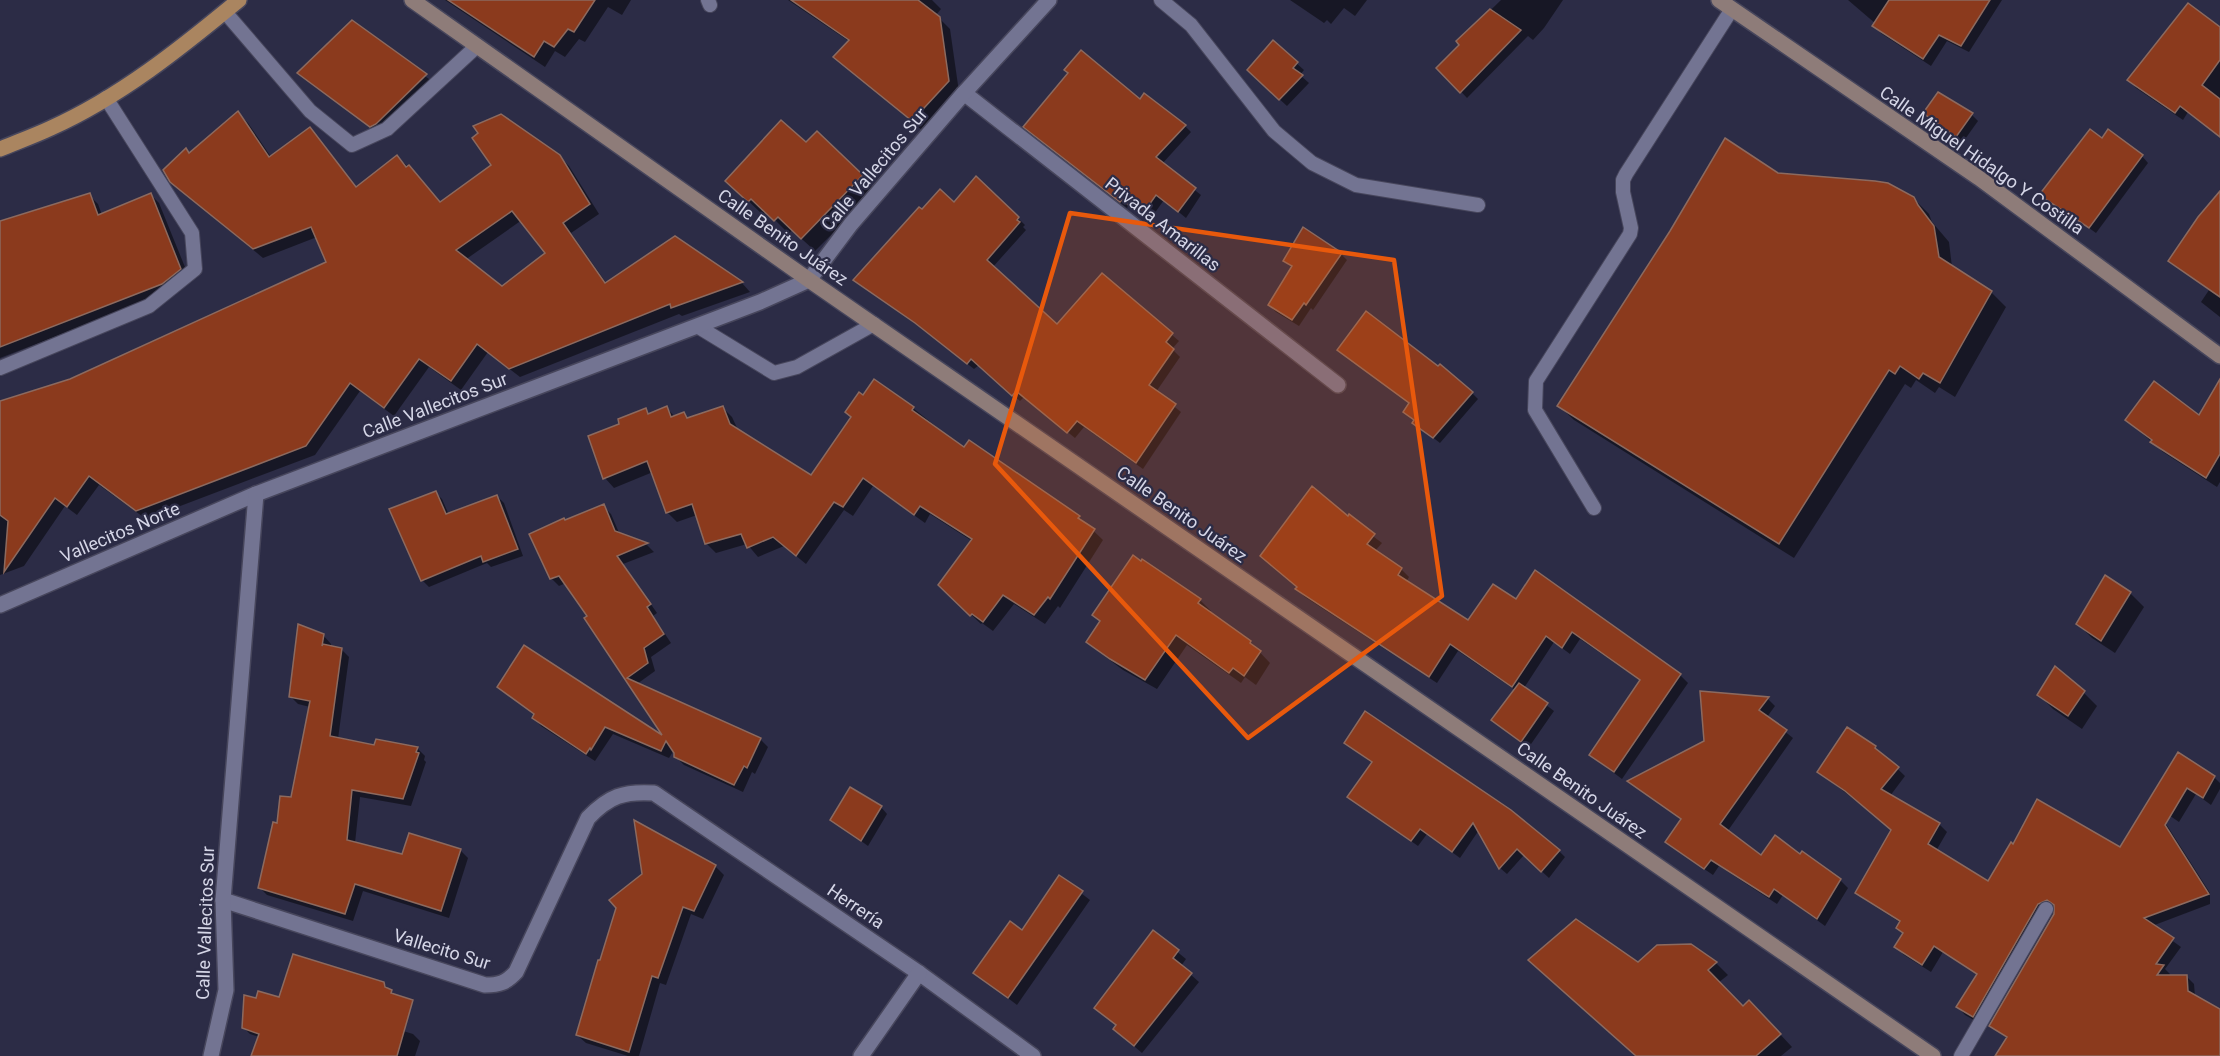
<svg xmlns="http://www.w3.org/2000/svg" width="2220" height="1056" font-family="Roboto,sans-serif">
<style>
.shadow{fill:#0007;fill-rule:evenodd}
.building{fill:#8b3a1d;stroke:#8c6a5f;stroke-width:1.5;fill-rule:evenodd}
.lines{fill:none;stroke-linecap:round;stroke-linejoin:round}
.lane-casing{stroke:#47465c;stroke-width:16}
.street-casing{stroke:#47465c;stroke-width:18}
.secondary-casing{stroke:#47465c;stroke-width:18}
.primary-casing{stroke:#47465c;stroke-width:18}
.lane{stroke:#737492;stroke-width:14}
.street{stroke:#737492;stroke-width:15}
.secondary{stroke:#8e7c79;stroke-width:15}
.primary{stroke:#aa8560;stroke-width:15}
.marked{fill:#e8590c;fill-opacity:0.2;stroke:#e8590c;stroke-width:4.5;stroke-linejoin:round}
.labels{text-anchor:middle;dominant-baseline:central;stroke-width:4.5;stroke-linejoin:round;paint-order:stroke}
.street-label{font-size:18px;fill:#d5d6e7;stroke:#2c2c46}
</style>
<rect width="100%" height="100%" fill="#2c2c46"/>
<!-- shadow -->
<g class="shadow">
<polygon points="445,0 631,0 622,15 608,7 585,42 579,39 565,57 555,51 545,67"/>
<polygon points="788,0 932,0 941,9 936,15 950,29 959,92 923,131 835,57 850,42"/>
<polygon points="1290,0 1367,0 1355,16 1344,8 1331,24 1327,20 1324,23"/>
<polygon points="1501,0 1563,0 1544,28 1533,40 1528,36 1467,98 1439,68 1461,45 1458,42"/>
<polygon points="1848,0 2002,0 1969,52 1947,41 1931,66 1882,34 1874,26 1876,24"/>
<polygon points="352,22 433,82 378,133 299,73"/>
<polygon points="2220,29 2220,137 2188,112 2183,120 2136,88 2129,80"/>
<polygon points="1274,43 1304,70 1300,75 1309,83 1287,106 1255,77"/>
<polygon points="1069,74 1140,101 1185,126 1191,132 1162,164 1201,195 1186,218 1164,200 1149,221 1129,205 1127,208 1032,133"/>
<path d="M238,113L248,123L271,157L310,129L357,188L397,157L419,176L441,204L559,156L569,166L599,214L571,233L607,284L675,238L742,283L750,292L682,316L679,314L520,377L488,352L461,390L429,367L394,416L360,391L315,455L146,519L99,485L77,515L65,506L24,566L0,575V403L70,381L328,263L317,237L263,258L182,191L186,150L191,154ZM522,220L547,253L502,288L465,260Z"/>
<polygon points="1925,113 1972,115 1978,121 1963,142"/>
<polygon points="817,134 876,190 815,251 792,230 789,234 766,211 763,215 741,194 807,145"/>
<polygon points="2102,140 2142,156 2148,163 2096,233 2041,194"/>
<polygon points="1778,175 1913,198 1929,214 1932,222 1949,242 1952,267 1991,292 2006,307 1955,397 1939,387 1935,393 1916,380 1911,388 1905,384 1794,558 1574,420 1559,406"/>
<polygon points="976,178 1025,225 1023,227 1026,230 992,268 1057,326 1102,275 1179,341 1172,349 1180,357 1156,392 1181,412 1143,469 1084,427 1075,438 1024,397 1020,401 979,365 974,369 923,329 855,280 922,211 954,204"/>
<polygon points="89,195 98,204 102,215 151,195 159,203 189,277 170,292 0,358 0,221"/>
<polygon points="2220,215 2220,317 2201,302 2209,290 2170,261"/>
<polygon points="1341,254 1347,260 1313,310 1311,308 1299,326 1276,312 1269,305 1292,268 1285,260"/>
<polygon points="1339,350 1472,393 1478,399 1440,443 1414,423 1415,421 1410,404"/>
<polygon points="2220,399 2220,482 2217,487 2163,452 2127,420 2199,417"/>
<polygon points="722,407 732,417 738,430 812,477 913,408 964,449 1079,517 1103,540 1060,608 1058,606 1045,624 1014,604 993,631 982,623 981,624 949,594 972,541 930,514 925,523 873,486 853,516 844,510 806,564 784,546 758,557 747,544 716,553 706,543 697,515 677,522 667,512 653,472 614,488 605,478 621,425 645,410 650,415 667,408 675,417 684,414 689,419"/>
<polygon points="436,493 442,499 449,515 497,496 504,503 523,556 491,567 487,563 429,587 422,580 391,510"/>
<polygon points="603,506 611,514 620,535 647,545 654,552 623,564 657,613 653,616 671,643 651,657 655,671 637,684 760,739 768,747 755,774 752,772 743,792 684,765 676,757 674,750 669,758 613,734 595,761 541,726 534,718 535,715 499,687 668,741 586,618 589,616 566,583 559,586 551,578 566,522"/>
<polygon points="1349,518 1382,543 1375,551 1401,569 1409,577 1406,582 1468,622 1516,601 1680,675 1688,683 1622,779 1590,755 1641,681 1580,639 1570,654 1554,642 1524,688 1554,711 1529,747 1493,720 1515,690 1458,651 1437,683 1305,597 1297,589"/>
<polygon points="2130,593 2144,607 2115,653 2092,638 2078,624"/>
<polygon points="1200,600 1211,611 1209,613 1250,642 1270,663 1256,685 1245,677 1241,683 1187,645 1157,689 1123,670 1099,652 1088,641 1101,622 1094,615"/>
<polygon points="323,635 331,644 331,647 341,649 349,657 338,739 375,747 417,748 425,756 424,760 426,762 411,806 360,797 355,843 403,856 460,850 468,858 449,918 363,891 353,921 267,895 259,887 279,825 292,799 310,707 298,704 290,696"/>
<polygon points="1702,693 1768,699 1775,706 1767,717 1793,738 1727,832 1762,857 1800,856 1840,880 1848,888 1825,926 1783,895 1777,904 1719,866 1713,875 1675,849 1667,841 1682,820 1630,781 1706,742"/>
<polygon points="2084,693 2097,706 2082,729 2053,709 2039,695"/>
<polygon points="1346,743 1559,851 1565,857 1549,878 1524,855 1507,874 1500,868 1479,830 1460,858 1427,834 1418,846 1349,797 1373,764"/>
<polygon points="1875,747 1905,776 1890,796 1939,824 1947,832 1936,851 1989,883 2120,849 2179,754 2214,777 2220,783 2220,789 2211,805 2196,794 2179,822 2154,805 2210,893 2210,904 2152,926 2181,947 2165,969 2170,974 2169,976 2186,976 2194,984 2195,996 2220,1011 2220,1056 1997,1056 2008,1039 1991,1026 2055,914 2054,907 2046,912 1981,1024 1965,1015 1958,1007 1977,975 1943,952 1931,972 1904,955 1896,947 1904,934 1898,928 1901,923 1865,900 1857,893 1893,830 1819,772"/>
<polygon points="881,807 887,814 868,846 832,820"/>
<polygon points="715,866 724,875 703,919 691,914 666,985 660,983 639,1056 628,1056 586,1043 577,1035 601,962 643,874"/>
<polygon points="1060,877 1090,900 1017,1005 975,973 1023,932"/>
<polygon points="1153,932 1186,959 1181,966 1199,982 1142,1053 1114,1029"/>
<polygon points="1691,946 1716,963 1728,975 1718,983 1743,1008 1761,1014 1792,1047 1781,1056 1642,1056 1638,964"/>
<polygon points="384,984 396,996 400,1030 413,1034 420,1041 415,1056 252,1056 259,1037 250,1034 243,1027 258,1000"/>
</g>
<!-- building -->
<g class="building">
<polygon points="448,0 595,0 574,32 568,29 554,47 544,41 534,57"/>
<polygon points="791,0 918,0 940,17 949,81 912,121 833,57 849,40"/>
<polygon points="1889,0 1990,0 1961,46 1939,35 1923,59 1872,26"/>
<polygon points="2188,3 2220,27 2220,60 2202,85 2220,99 2220,137 2180,106 2175,113 2127,80"/>
<polygon points="1490,9 1521,30 1460,93 1436,68 1459,45 1456,41"/>
<polygon points="352,20 427,74 376,124 370,127 297,73"/>
<polygon points="1273,40 1298,62 1293,68 1303,75 1279,100 1247,70"/>
<polygon points="1081,50 1140,99 1144,93 1186,125 1156,157 1196,188 1178,212 1156,195 1142,215 1122,200 1120,202 1023,127 1068,73 1064,70"/>
<polygon points="1938,92 1973,113 1956,137 1923,113"/>
<path d="M238,111L269,157L310,127L356,187L397,155L406,167L409,165L440,202L491,165L472,138L478,133L473,126L501,114L560,155L590,204L563,223L605,283L675,236L743,282L671,308L670,304L509,369L477,344L451,381L419,359L384,408L350,383L306,446L136,511L89,476L67,507L55,498L4,572L8,521L0,515V401L70,379L326,262L311,227L253,249L170,182L163,170L186,148L189,153ZM512,211L545,253L502,286L456,250Z"/>
<polygon points="781,120 806,142 817,131 863,175 801,239 778,217 774,221 751,199 748,202 725,181"/>
<polygon points="2090,129 2102,138 2108,129 2143,155 2089,228 2039,195"/>
<polygon points="1725,138 1778,173 1875,181 1888,183 1914,197 1918,205 1934,226 1939,257 1992,291 1940,383 1923,373 1919,379 1900,366 1895,374 1889,370 1779,544 1557,406 1670,231"/>
<polygon points="976,176 1019,217 1017,220 1020,222 987,260 1057,324 1102,273 1173,333 1166,342 1174,349 1149,385 1176,404 1136,463 1077,421 1067,433 1016,391 1012,396 971,359 967,364 915,323 853,280 919,207 922,209 940,189 954,202"/>
<polygon points="2220,191 2220,297 2168,261 2198,217"/>
<polygon points="90,193 98,215 151,193 181,269 162,284 0,347 0,221"/>
<polygon points="1303,227 1342,253 1306,305 1304,303 1292,320 1268,305 1292,266 1283,261"/>
<polygon points="1366,311 1438,366 1440,364 1473,392 1433,438 1412,423 1414,420 1403,412 1409,403 1337,350"/>
<polygon points="874,379 914,407 912,410 964,447 969,440 1080,516 1078,518 1095,529 1050,599 1048,597 1034,615 1003,595 983,622 972,614 970,616 938,585 972,539 920,506 914,515 863,478 843,507 834,502 796,556 773,537 747,548 741,534 705,544 692,504 666,513 647,461 603,479 588,436 619,424 618,419 646,408 648,414 667,406 671,417 684,412 687,418 723,406 730,424 811,475 851,417 845,412 859,392 863,395"/>
<polygon points="2220,379 2220,454 2206,478 2150,442 2152,440 2125,420 2154,381 2199,415"/>
<polygon points="1312,486 1348,516 1349,514 1375,534 1367,544 1402,568 1398,575 1468,620 1493,584 1516,599 1535,570 1681,674 1614,772 1589,755 1640,680 1572,632 1562,648 1546,636 1512,687 1450,644 1429,677 1295,589 1297,587 1260,556"/>
<polygon points="436,491 446,514 497,495 518,549 483,562 481,556 421,581 389,509"/>
<polygon points="604,504 615,531 648,543 617,556 651,604 647,607 664,634 644,648 648,663 627,678 761,738 747,768 744,766 734,785 674,757 674,753 666,741 661,751 605,727 591,750 590,748 586,754 532,718 534,714 497,687 524,645 662,735 584,618 587,616 559,576 550,579 529,534 564,518 565,520"/>
<polygon points="1133,555 1141,561 1142,559 1201,599 1198,603 1251,641 1250,643 1261,651 1244,676 1233,668 1229,673 1176,635 1145,680 1110,659 1086,642 1100,621 1092,615"/>
<polygon points="2105,575 2131,592 2101,641 2076,624"/>
<polygon points="298,624 324,634 322,646 323,644 342,648 330,736 374,745 376,739 418,747 416,752 419,753 403,799 352,790 347,840 402,854 409,833 461,849 441,911 355,884 345,914 258,888 273,822 277,823 280,796 291,797 310,701 289,697"/>
<polygon points="2055,666 2085,691 2068,716 2037,695"/>
<polygon points="1519,683 1548,703 1521,742 1491,720"/>
<polygon points="1700,691 1769,697 1759,710 1787,730 1720,824 1761,855 1775,835 1800,854 1802,851 1841,879 1817,919 1774,889 1769,897 1711,860 1704,869 1665,842 1681,819 1627,781 1704,741"/>
<polygon points="1365,711 1511,810 1560,850 1541,872 1517,849 1499,869 1473,823 1452,852 1420,829 1411,841 1347,797 1372,762 1344,743"/>
<polygon points="1847,727 1876,746 1875,748 1899,767 1881,789 1940,823 1928,844 1988,881 2011,842 2013,844 2037,799 2120,847 2178,752 2215,776 2203,798 2187,788 2165,825 2209,894 2144,918 2174,938 2156,964 2164,965 2157,975 2187,975 2188,991 2220,1009 2220,1056 1995,1056 2007,1037 1989,1026 2054,914 2054,905 2047,900 2038,904 1973,1017 1956,1007 1977,974 1934,946 1922,965 1894,947 1903,933 1896,928 1900,921 1855,893 1891,830 1845,791 1817,772"/>
<polygon points="850,787 882,806 861,841 830,820"/>
<polygon points="634,820 716,865 694,911 683,907 658,978 652,976 629,1052 576,1035 598,960 600,960 616,908 609,900 642,874"/>
<polygon points="1059,875 1083,891 1008,998 973,973 1010,921 1022,930"/>
<polygon points="1576,919 1638,962 1657,945 1691,944 1717,962 1708,970 1743,1006 1749,1000 1781,1034 1756,1056 1636,1056 1528,960"/>
<polygon points="1153,930 1179,950 1173,958 1192,973 1134,1046 1113,1029 1116,1025 1094,1008"/>
<polygon points="293,954 384,982 385,987 392,990 391,993 413,1000 397,1056 251,1056 259,1034 242,1028 244,995 256,998 258,991 279,997"/>
</g>
<g class="lines">
<defs>
<g id="lane">
<polyline points="708,0 710,5"/>
<polyline points="1161,0 1191,25 1274,131 1312,163 1356,185 1478,205"/>
<polyline points="225,12 310,111 352,145 387,129 477,46"/>
<polyline points="697,326 774,373 797,367 874,324"/>
<polyline points="0,368 149,306 195,269 192,233 106,98"/>
<polyline points="1594,508 1535,410 1536,381 1630,234 1631,228 1623,192 1623,180 1626,174 1732,9"/>
<polyline points="1961,1056 2046,909"/>
</g>
<g id="street">
<polyline points="964,93 1338,385"/>
<polyline points="0,605 256,494 760,302 809,280 851,224 964,93 1049,0"/>
<path d="M223,900L485,985C499,985 506,983 516,972L588,818C609,796 624,791 654,793L919,973L1033,1056"/>
<polyline points="211,1056 226,990 223,900 256,494"/>
<polyline points="861,1056 919,973"/>
</g>
<g id="secondary">
<polyline points="412,0 809,280 1933,1056"/>
<polyline points="1719,0 1979,178 2220,356"/>
</g>
<path id="primary" d="M0,149C17,142 34,136 51,128C120,97 181,48 239,0"/>
</defs>
<!-- lane casing -->
<use href="#lane" class="lane-casing"/>
<!-- street casing -->
<use href="#street" class="street-casing"/>
<!-- secondary casing -->
<use href="#secondary" class="secondary-casing"/>
<!-- primary casing -->
<use href="#primary" class="primary-casing"/>
<!-- lane -->
<use href="#lane" class="lane"/>
<!-- street -->
<use href="#street" class="street"/>
<!-- secondary -->
<use href="#secondary" class="secondary"/>
<!-- primary -->
<use href="#primary" class="primary"/>
</g>
<!-- marked area -->
<path class="marked" d="M1070,213L1394,260L1442,596L1248,738L995,464Z"/>
<g class="labels">
<!-- street labels -->
<g class="street-label">
<text transform="translate(1982 160) rotate(35)">Calle Miguel Hidalgo Y Costilla</text>
<text transform="translate(874 169) rotate(-50)">Calle Vallecitos Sur</text>
<text transform="translate(1163 224) rotate(38)">Privada Amarillas</text>
<text transform="translate(783 237) rotate(35)">Calle Benito Juárez</text>
<text transform="translate(435 405) rotate(-21)">Calle Vallecitos Sur</text>
<text transform="translate(1182 514) rotate(35)">Calle Benito Juárez</text>
<text transform="translate(120 532) rotate(-23)">Vallecitos Norte</text>
<text transform="translate(1582 790) rotate(35)">Calle Benito Juárez</text>
<text transform="translate(856 906) rotate(34)">Herrería</text>
<text transform="translate(205 923) rotate(-88)">Calle Vallecitos Sur</text>
<text transform="translate(442 949) rotate(17)">Vallecito Sur</text>
</g>
</g>
</svg>
